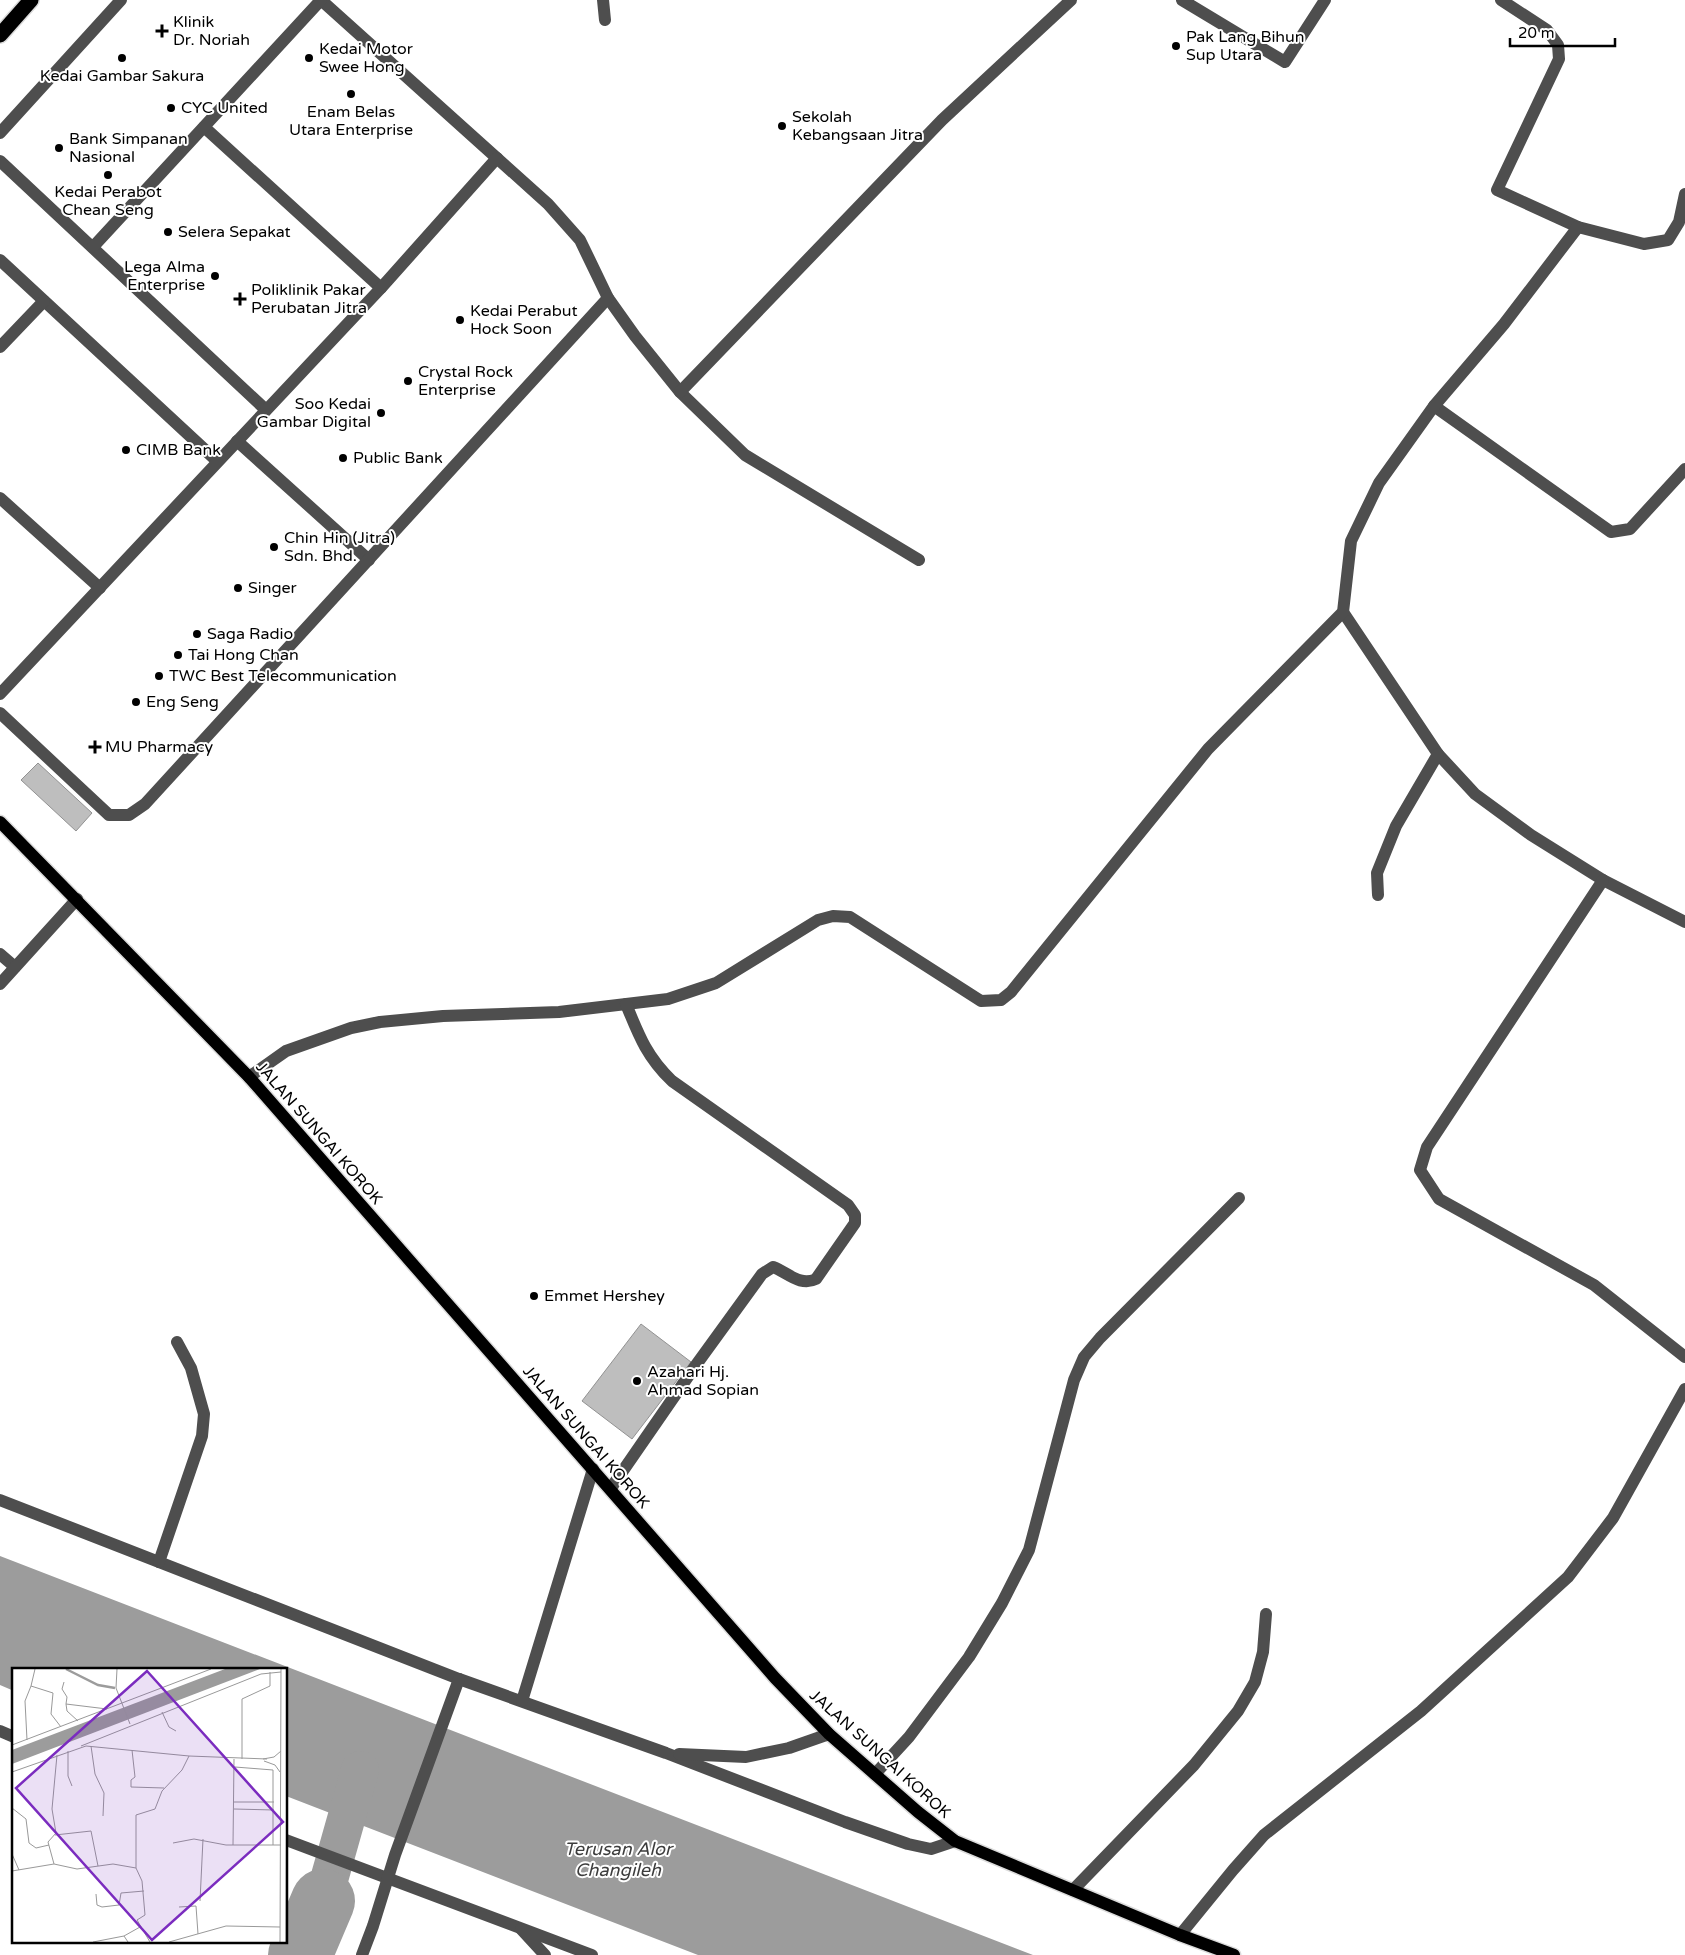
<svg xmlns="http://www.w3.org/2000/svg" width="1685" height="1955" font-family="'Varela Round',sans-serif">
<style>
.water{fill:#9c9c9c}
.lines{fill:none;stroke-linecap:round;stroke-linejoin:round}
.canal{stroke:#9c9c9c;stroke-width:38}
.river{stroke:#9c9c9c;stroke-width:64}
.building{fill:#bebebe;stroke:#929292}
.major-casing{stroke:#dbdbdb;stroke-width:15}
.highway-casing{stroke:#dbdbdb;stroke-width:18}
.minor{stroke:#4e4e4e;stroke-width:12}
.major{stroke:#000;stroke-width:12}
.highway{stroke:#000;stroke-width:15}
.poi-dot{fill:#000;stroke:#fff;stroke-width:2}
.labels{text-anchor:middle;dominant-baseline:central;stroke-width:4;stroke-linejoin:round;paint-order:stroke}
.poi-label{font-size:16px;fill:#000;stroke:#fff;text-anchor:start}
.street-label{font-size:16px;fill:#000;stroke:#fff}
.water-label{font-size:18px;font-style:italic;fill:#3d3d3d;stroke:#fff}
.inset-river{fill:none;stroke:#9c9c9c;stroke-width:2.5}
.inset-road{fill:none;stroke:#999;stroke-width:1}
.view{fill:#7b2cbf;fill-opacity:0.15;stroke:#7b2cbf;stroke-width:2.5}
.inset-edge{fill:none;stroke:#000;stroke-width:2.5}
</style>
<rect width="100%" height="100%" fill="#fff"/>
<!-- water -->
<polygon class="water" points="0,1556 1033,1955 698,1955 286,1796 286,1669 14,1669 14,1691 0,1685"/>
<g class="lines">
<!-- canal -->
<polyline class="canal" points="323,1901 360,1770"/>
<!-- river -->
<polyline class="river" points="300,1955 323,1901"/>
</g>
<!-- building -->
<g class="building">
<polygon points="38,763 92,813 76,831 21,780"/>
<polygon points="641,1324 691,1362 632,1439 582,1401"/>
</g>
<g class="lines">
<defs>
<polyline id="major" points="0,822 249,1077 775,1678 829,1734 918,1812 955,1841 1180,1935 1234,1955"/>
<polyline id="highway" points="0,35 31,0"/>
</defs>
<!-- major casing -->
<use href="#major" class="major-casing"/>
<!-- highway casing -->
<use href="#highway" class="highway-casing"/>
<!-- minor -->
<g class="minor">
<polyline points="321,0 548,204 580,240 608,298 635,336 680,392 745,455 919,560"/>
<polyline points="603,0 605,20"/>
<polyline points="1182,0 1285,62 1325,0"/>
<polyline points="1501,0 1547,30 1558,45 1559,59 1497,190 1578,227 1644,244 1668,240 1679,222 1685,194"/>
<polyline points="204,127 381,288"/>
<polyline points="0,133 121,0"/>
<polyline points="0,161 266,410"/>
<polyline points="93,247 321,0"/>
<polyline points="0,260 217,461"/>
<polyline points="0,347 44,301"/>
<polyline points="680,392 942,120 1071,0"/>
<polyline points="1434,406 1611,532 1630,529 1685,469"/>
<polyline points="237,441 369,560"/>
<polyline points="0,498 100,588"/>
<polyline points="1343,612 1438,754 1475,794 1531,835 1603,880 1685,922"/>
<polyline points="0,694 381,288 497,158"/>
<polyline points="0,713 109,815 129,815 145,804 608,298"/>
<polyline points="1603,880 1427,1147 1420,1170 1439,1199 1594,1285 1685,1357"/>
<polyline points="1378,895 1377,873 1396,826 1438,754"/>
<polyline points="0,954 15,967"/>
<polyline points="0,984 77,899"/>
<polyline points="249,1077 286,1051 351,1028 380,1022 443,1016 559,1012 668,999 716,983 818,920 833,916 850,917 981,1001 1001,1000 1011,992 1208,749 1343,612 1351,541 1379,483 1434,406 1504,324 1578,227"/>
<path d="M611,1488L696,1365L762,1274L773,1267C787,1272 800,1287 816,1279L855,1223V1215L848,1205L672,1081C647,1057 639,1036 626,1004"/>
<polyline points="0,1500 459,1679 666,1753 845,1822 908,1844 931,1849 955,1841"/>
<polyline points="159,1562 202,1436 204,1414 191,1368 177,1342"/>
<polyline points="522,1701 593,1469"/>
<polyline points="0,1731 14,1737"/>
<polyline points="679,1754 746,1757 789,1748 829,1734"/>
<polyline points="875,1774 909,1737 969,1657 1002,1603 1029,1550 1074,1380 1084,1357 1100,1338 1239,1198"/>
<polyline points="286,1840 592,1955"/>
<polyline points="1073,1890 1194,1765 1238,1711 1255,1682 1263,1652 1266,1614"/>
<polyline points="521,1929 545,1955"/>
<polyline points="1180,1935 1233,1870 1264,1835 1421,1711 1568,1577 1613,1518 1685,1389"/>
<polyline points="362,1955 373,1926 395,1855 459,1679"/>
</g>
<!-- major -->
<use href="#major" class="major"/>
<!-- highway -->
<use href="#highway" class="highway"/>
</g>
<!-- markers -->
<g class="poi-dot">
<path d="M159.5 23.5h5v5h5v5h-5v5h-5v-5h-5v-5h5z"/>
<circle cx="1176" cy="46" r="5"/>
<circle cx="122" cy="58" r="5"/>
<circle cx="309" cy="58" r="5"/>
<circle cx="351" cy="94" r="5"/>
<circle cx="171" cy="108" r="5"/>
<circle cx="782" cy="126" r="5"/>
<circle cx="59" cy="148" r="5"/>
<circle cx="108" cy="175" r="5"/>
<circle cx="168" cy="232" r="5"/>
<circle cx="215" cy="276" r="5"/>
<path d="M237.5 291.5h5v5h5v5h-5v5h-5v-5h-5v-5h5z"/>
<circle cx="460" cy="320" r="5"/>
<circle cx="408" cy="381" r="5"/>
<circle cx="381" cy="413" r="5"/>
<circle cx="126" cy="450" r="5"/>
<circle cx="343" cy="458" r="5"/>
<circle cx="274" cy="547" r="5"/>
<circle cx="238" cy="588" r="5"/>
<circle cx="197" cy="634" r="5"/>
<circle cx="178" cy="655" r="5"/>
<circle cx="159" cy="676" r="5"/>
<circle cx="136" cy="702" r="5"/>
<path d="M92.5 739.5h5v5h5v5h-5v5h-5v-5h-5v-5h5z"/>
<circle cx="534" cy="1296" r="5"/>
<circle cx="637" cy="1381" r="5"/>
</g>
<g class="labels">
<!-- poi labels -->
<g class="poi-label">
<text x="173" y="22">Klinik<tspan x="173" dy="18">Dr. Noriah</tspan></text>
<text x="1186" y="37">Pak Lang Bihun<tspan x="1186" dy="18">Sup Utara</tspan></text>
<text x="319" y="49">Kedai Motor<tspan x="319" dy="18">Swee Hong</tspan></text>
<text x="122" y="76" text-anchor="middle">Kedai Gambar Sakura</text>
<text x="181" y="108">CYC United</text>
<text x="351" y="112" text-anchor="middle">Enam Belas<tspan x="351" dy="18">Utara Enterprise</tspan></text>
<text x="792" y="117">Sekolah<tspan x="792" dy="18">Kebangsaan Jitra</tspan></text>
<text x="69" y="139">Bank Simpanan<tspan x="69" dy="18">Nasional</tspan></text>
<text x="108" y="192" text-anchor="middle">Kedai Perabot<tspan x="108" dy="18">Chean Seng</tspan></text>
<text x="178" y="232">Selera Sepakat</text>
<text x="205" y="267" text-anchor="end">Lega Alma<tspan x="205" dy="18">Enterprise</tspan></text>
<text x="251" y="290">Poliklinik Pakar<tspan x="251" dy="18">Perubatan Jitra</tspan></text>
<text x="470" y="311">Kedai Perabut<tspan x="470" dy="18">Hock Soon</tspan></text>
<text x="418" y="372">Crystal Rock<tspan x="418" dy="18">Enterprise</tspan></text>
<text x="371" y="404" text-anchor="end">Soo Kedai<tspan x="371" dy="18">Gambar Digital</tspan></text>
<text x="136" y="450">CIMB Bank</text>
<text x="353" y="458">Public Bank</text>
<text x="284" y="538">Chin Hin (Jitra)<tspan x="284" dy="18">Sdn. Bhd.</tspan></text>
<text x="248" y="588">Singer</text>
<text x="207" y="634">Saga Radio</text>
<text x="188" y="655">Tai Hong Chan</text>
<text x="169" y="676">TWC Best Telecommunication</text>
<text x="146" y="702">Eng Seng</text>
<text x="105" y="747">MU Pharmacy</text>
<text x="544" y="1296">Emmet Hershey</text>
<text x="647" y="1372">Azahari Hj.<tspan x="647" dy="18">Ahmad Sopian</tspan></text>
</g>
<!-- street labels -->
<g class="street-label">
<text transform="translate(319 1133) rotate(49)">JALAN SUNGAI KOROK</text>
<text transform="translate(586 1437) rotate(49)">JALAN SUNGAI KOROK</text>
<text transform="translate(880 1754) rotate(42)">JALAN SUNGAI KOROK</text>
</g>
<!-- water labels -->
<g class="water-label">
<text x="618" y="1849">Terusan Alor<tspan x="618" dy="21">Changileh</tspan></text>
</g>
</g>
<!-- overview -->
<g transform="translate(12 1668)">
<rect width="275" height="275" fill="#fff"/>
<path d="M213,1H248L0,96V82Z" fill="#9c9c9c"/>
<path class="inset-river" d="M54,1L86,17L103,20"/>
<path class="inset-road" d="M23,1L19,18L41,25L39,46L49,59M105,1L104,20L118,56M52,14L50,21L55,29L54,36M150,44L157,59L164,63M66,53L55,43L54,36L95,41M15,72L13,33L19,18M0,77L199,1M69,78L249,6L269,4M79,78L83,106L92,125L91,148M120,82L123,109L119,112V119L152,120M56,83V108L60,118M45,87L40,141L44,165L36,174L42,196L65,201L101,196L124,200M230,91V31L258,18V4M251,91L262,89L269,83M252,93L263,97L268,104M223,99L261,102V177M0,104L74,78L177,88L255,91M222,134H262M0,140L14,151L17,175L24,180L37,177M222,141L262,142M43,167L79,163L86,198M161,175L182,171L214,177H269M221,177L222,91M0,186L7,202M0,203L42,196M84,226L85,237L90,239L107,237L109,225L132,223M188,233L191,171M167,239L184,238L186,266M81,274L112,268M116,274L112,268L128,259M138,274L125,252L133,247L130,213L124,200V147L143,141L150,123L170,102L177,88M157,274L214,258L268,259M268,274L269,1M274,274L275,50"/>
<path class="view" d="M135,3L271,154L140,272L4,120Z"/>
<rect width="275" height="275" class="inset-edge"/>
</g>
<!-- scale -->
<path d="M1510 38v8h105v-8" fill="none" stroke="#000000" stroke-width="2.5"/>
<text x="1518" y="38" font-size="15" fill="#000000" stroke="#ffffff" stroke-width="4" paint-order="stroke">20 m</text>
</svg>
